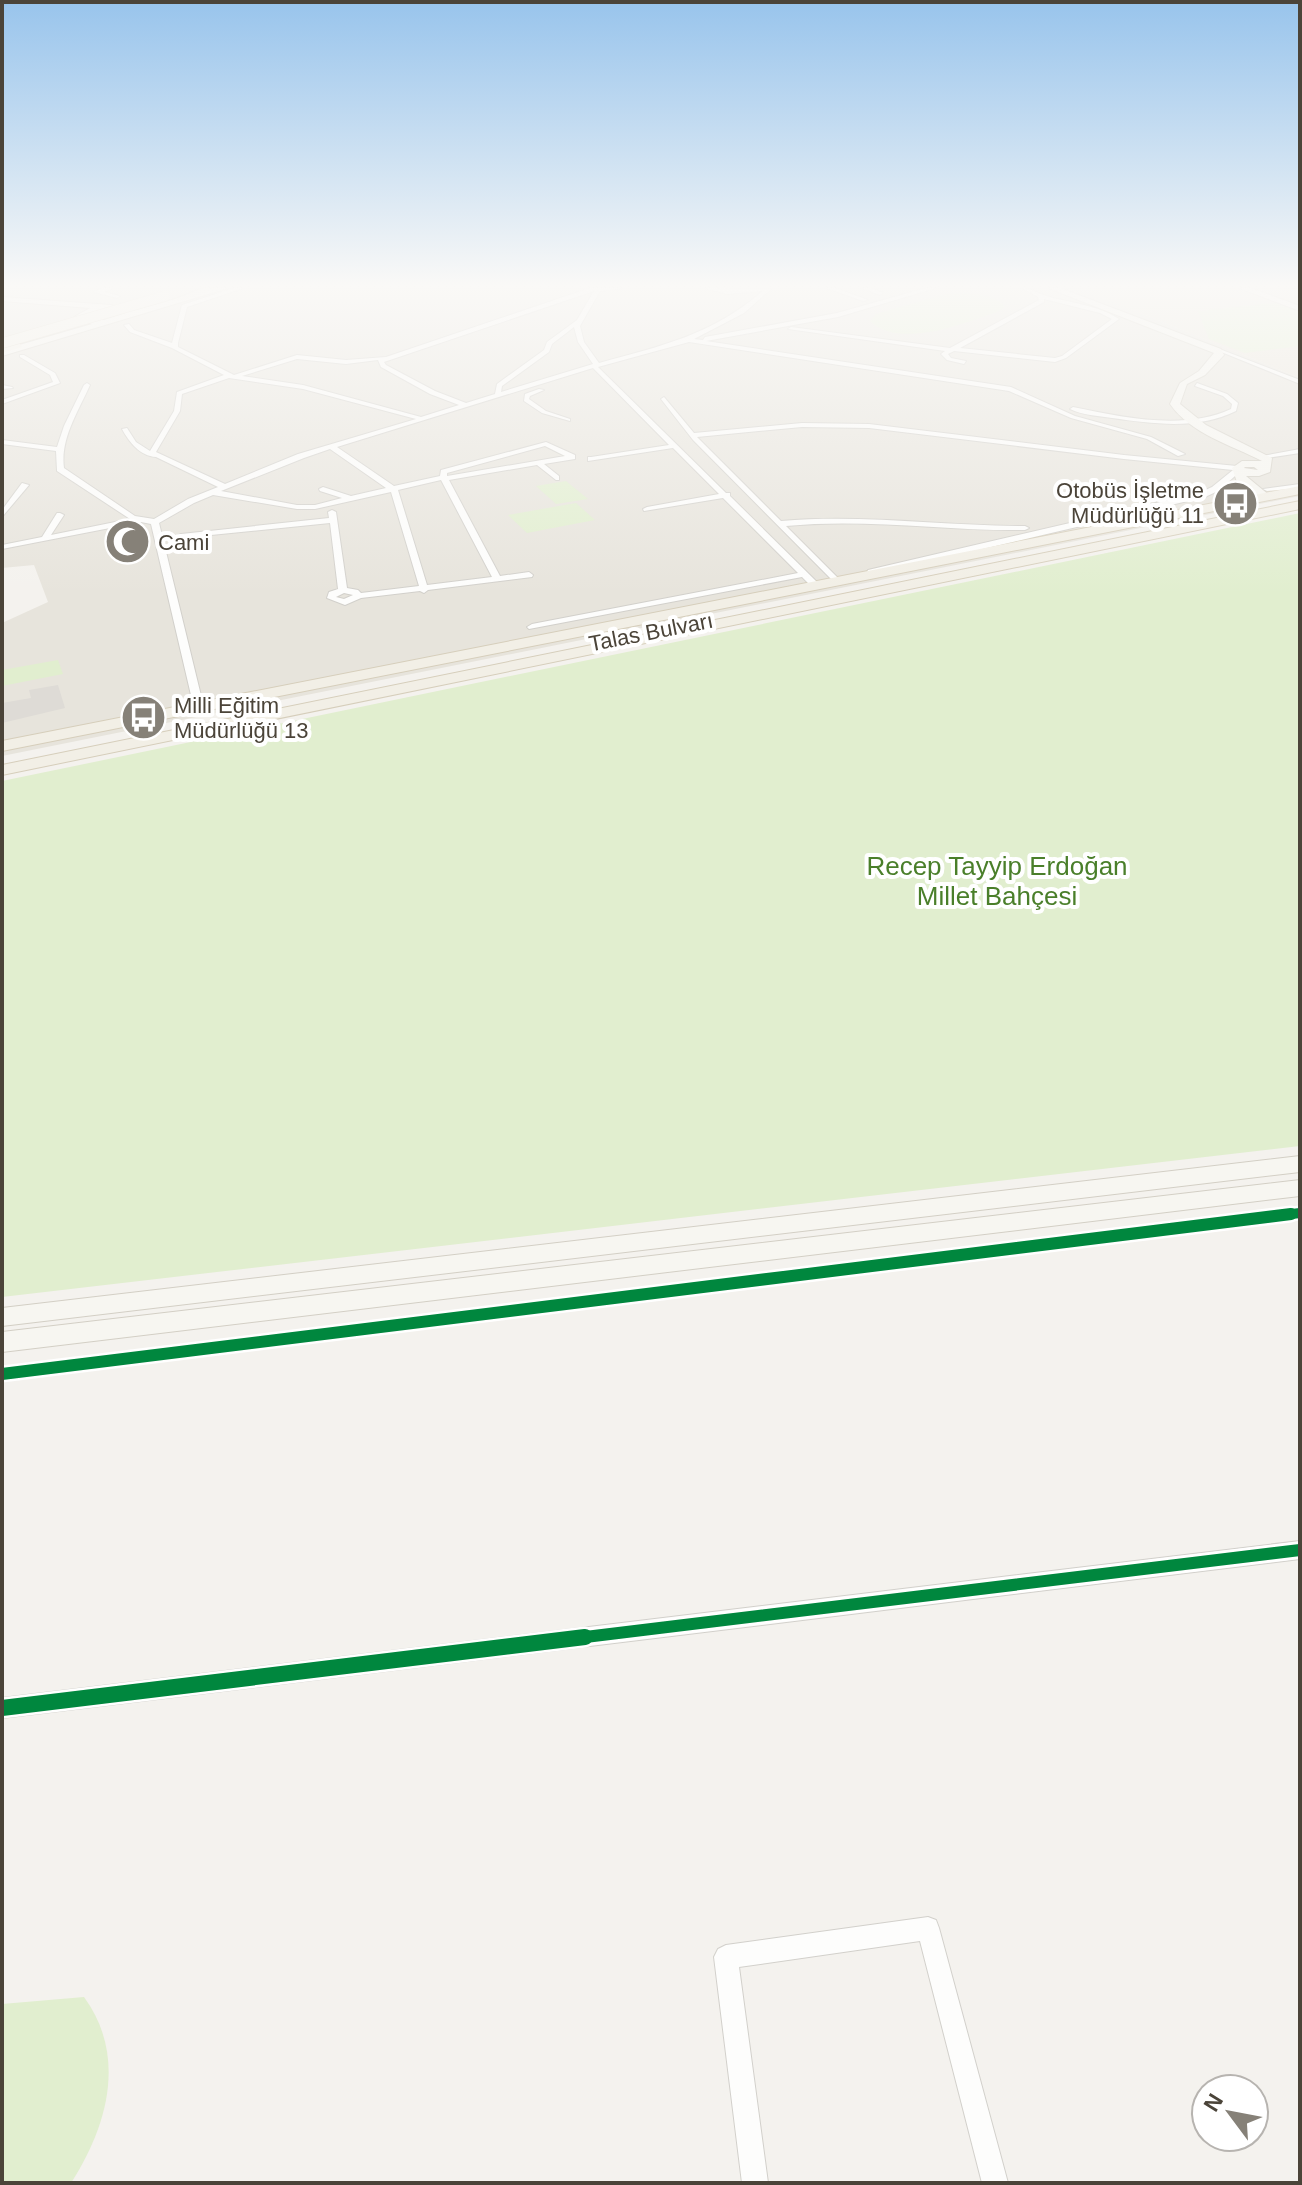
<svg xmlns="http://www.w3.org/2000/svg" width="1302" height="2185" font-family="Helvetica,sans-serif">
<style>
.residential{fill:#e7e4dc}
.education{fill:#eae5da}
.green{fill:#e1eecf}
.building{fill:#dedbd6}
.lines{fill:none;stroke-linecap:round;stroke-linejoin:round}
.street-casing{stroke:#d2d0cb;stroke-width:2}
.secondary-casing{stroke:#d3cfc5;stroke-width:2}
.primary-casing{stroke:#d6cebb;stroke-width:2}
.street{fill:#fdfdfc;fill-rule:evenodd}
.secondary{fill:#f7f6f1;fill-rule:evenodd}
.primary{fill:#f2efe6;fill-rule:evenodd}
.primary-bridge-casing{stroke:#d6cebb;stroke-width:11;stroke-linecap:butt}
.primary-bridge{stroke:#f2efe6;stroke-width:10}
.cycleway-far2-casing{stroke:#fff;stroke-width:15}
.cycleway-far1-casing{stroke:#fff;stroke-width:17}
.cycleway-casing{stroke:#fff;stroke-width:21}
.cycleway-far2{stroke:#00873e;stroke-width:10}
.cycleway-far1{stroke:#00873e;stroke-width:12}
.cycleway{stroke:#00873e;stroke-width:16}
.labels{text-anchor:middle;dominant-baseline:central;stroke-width:8;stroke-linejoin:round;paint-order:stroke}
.far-poi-label{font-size:22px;fill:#4b4439;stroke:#fff;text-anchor:start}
.far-street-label{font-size:22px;fill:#4b4439;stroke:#fff}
.park-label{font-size:26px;fill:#4a7f2a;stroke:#fff}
</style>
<rect width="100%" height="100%" fill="#f4f2ee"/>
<!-- residential -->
<polygon class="residential" points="2,288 1079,288 1300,378 1300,496 2,756 2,623 48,602 34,565 2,568"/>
<!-- education -->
<polygon class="education" points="1079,288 1300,288 1300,378"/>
<!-- green -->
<g class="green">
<path d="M945,294C963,293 993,291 1005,307L997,312C964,323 900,350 870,321L876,314Z"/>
<polygon points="1283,302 1300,308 1300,346 1245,353 1209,339 1198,311"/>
<polygon points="566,481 588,499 556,504 536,486"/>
<polygon points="576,503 595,520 527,533 508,515"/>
<polygon points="1300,513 1300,1146 2,1297 2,781"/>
<polygon points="58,660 63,674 2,686 2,670"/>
<path d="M84,1997C127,2056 108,2125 71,2183H2V2004Z"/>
</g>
<!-- building -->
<polygon class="building" points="58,685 65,708 2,723 2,703 31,698 29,690"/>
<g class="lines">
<defs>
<g id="street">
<polygon points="103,288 112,288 104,292 120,296 117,298 94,292"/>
<path d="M234,288H243L187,307L178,343V347L234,375L297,355L346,360L386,357L590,288H624L600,291L580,326L584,342L599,363C661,346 712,335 763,291L727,294L704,288L771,289L744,313L694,339L703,340L705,337L837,313L926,288H936L838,317L706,341L1011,387L1075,416L1151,437L1185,454L1178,456L1147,439L1071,418L1009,391L689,342L598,367L726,493H730V496L819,584V588H813L802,577L529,629L527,627L532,624L798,573L723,498L644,511L643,509L647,507L719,494L673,448L588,461V457H591L669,445L593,368L337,447L394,486L440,476L441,470L546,442L575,455V459L544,464L559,476V480H556L537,465L449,480L500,576L529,572L533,575L532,577L428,590L424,593L420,591L361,598L345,605L327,598L329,592L338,589L330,523L181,538L177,536L181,534L329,518L328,512L332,510L336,512L347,588L358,590L361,593L419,586L391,492L315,509H297L213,495L194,503L159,523L204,708L199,711L194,708L151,524L141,522L2,549V545L42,537L57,513H60L64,515L51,535L130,519L57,471L56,451L2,444V440L57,447L64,426L84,385L87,383L90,385C78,412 60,439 64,468L135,516L154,519L188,499L218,487L156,457C140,456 129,442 122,429L127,428L136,442L150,451L174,411L177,392L224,375L172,348L130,332L124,325L129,324L134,330L172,343L182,305ZM594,291L577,320L547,342L544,350L497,384L495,394L466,403L435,391L386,365L384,362ZM574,327L578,342L593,364L501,392L502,386L549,352L552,344ZM297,359L346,364L378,360L381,367L430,394L459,405L421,417L303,385L242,376ZM229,378L303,389L416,419L298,454L225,484L156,452L180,411L182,394ZM545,446L565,456L447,476V473ZM330,449L386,488L351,496L323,487L319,489L320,491L342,498L315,505H297L221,491L304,458ZM441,480L492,577L427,585L398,490ZM344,593L353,595L344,599L336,597Z"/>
<polygon points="826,288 835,288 868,300 863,301"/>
<polygon points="862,288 871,288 883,293 880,295"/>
<path d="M1022,288C1031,288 1037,293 1046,296C1070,303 1098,305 1119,319L1066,358L1055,362L954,351L948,354L951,358L966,361L964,364L947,360L941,354L945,351L788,329L791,327L950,348L1039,300L1038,297ZM1044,299L1100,313L1112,319L1062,356L1055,358L960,348L1044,302Z"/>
<polygon points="1209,345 1300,380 1300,384 1209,347"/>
<polygon points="20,355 24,355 55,373 60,383 2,404 2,400 53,382 50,375 20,357"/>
<path d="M1197,383L1227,394L1238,403L1236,411C1198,430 1154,424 1112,418C1098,416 1082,415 1070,409L1073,407C1122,417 1184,431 1231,409L1232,404L1223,396L1195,386Z"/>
<polygon points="2,385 12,387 13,388 2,389"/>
<polygon points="539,389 544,390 530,396 529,399 546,411 570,419 570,421 542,413 524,401 525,394"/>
<path d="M664,397L694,433L802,423L869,424L1124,455L1237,466L1243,469L1218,491L1205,497L871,575L867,572L868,570L1199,493L1212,487L1233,470L1124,459L869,428L802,427L697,437L781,521C863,514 944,526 1025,526L1029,528L1025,530C945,531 865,518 786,526L839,579L848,576L852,579L837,585L693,440L661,399Z"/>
<polygon points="1300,449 1300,453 1261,459 1257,457"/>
<polygon points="22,483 29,485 2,517 2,510"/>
<polygon points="1300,484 1300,488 1267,491 1263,489"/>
<polygon points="1300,1207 1300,1219 2,1381 2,1367"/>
<polygon points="1300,1541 1300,1559 2,1718 2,1698"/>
<polygon points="928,1917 936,1920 939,1928 1008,2183 982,2183 920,1941 739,1967 768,2183 742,2183 714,1957 718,1949 726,1945"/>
</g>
<g id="secondary">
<path d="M214,288H228L2,356V350L92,324L74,317L90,308L2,301V297L111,305L133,311ZM111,309L126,313L104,320L84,317Z"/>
<path d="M1048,288H1060L1221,349L1224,355L1205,375L1187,384L1180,404L1206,425L1272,458L1270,472L1259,476H1246L1269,495V499H1261L1237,482L1232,468L1242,461H1262C1231,445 1191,434 1170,404L1180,383L1199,371L1214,353ZM1254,467L1258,470L1244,468L1245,467Z"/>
<polygon points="1239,288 1251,288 1300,306 1300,311"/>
<polygon points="1300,1156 1300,1172 2,1326 2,1308"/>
<polygon points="1300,1180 1300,1196 2,1352 2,1332"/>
</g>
<g id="primary">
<polygon points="203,288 217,288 182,301 175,299"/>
<polygon points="19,342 22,347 2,353 2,347"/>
<polygon points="1300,486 1300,494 2,751 2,741"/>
<polygon points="1300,501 1300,509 2,775 2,765"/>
</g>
</defs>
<!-- street casing -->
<use href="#street" class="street-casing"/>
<!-- secondary casing -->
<use href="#secondary" class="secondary-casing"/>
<!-- primary casing -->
<use href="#primary" class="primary-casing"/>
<!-- street -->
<use href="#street" class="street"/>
<!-- secondary -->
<use href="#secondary" class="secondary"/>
<!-- primary -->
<use href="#primary" class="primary"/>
<defs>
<polyline id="primary-bridge" points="3,343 165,296"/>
</defs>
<!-- primary-bridge casing -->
<use href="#primary-bridge" class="primary-bridge-casing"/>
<!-- primary-bridge -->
<use href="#primary-bridge" class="primary-bridge"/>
<defs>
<polyline id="cycleway-far2" points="1275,1216 1300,1213"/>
<g id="cycleway-far1">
<polyline points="2,1374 1291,1214"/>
<polyline points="569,1639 1300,1550"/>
</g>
<polyline id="cycleway" points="2,1708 585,1637"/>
</defs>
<!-- cycleway-far2 casing -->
<use href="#cycleway-far2" class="cycleway-far2-casing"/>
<!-- cycleway-far1 casing -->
<use href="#cycleway-far1" class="cycleway-far1-casing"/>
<!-- cycleway casing -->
<use href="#cycleway" class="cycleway-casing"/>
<!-- cycleway-far2 -->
<use href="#cycleway-far2" class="cycleway-far2"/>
<!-- cycleway-far1 -->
<use href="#cycleway-far1" class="cycleway-far1"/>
<!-- cycleway -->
<use href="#cycleway" class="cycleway"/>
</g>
<!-- sky -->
<linearGradient id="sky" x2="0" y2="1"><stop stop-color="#98c4ec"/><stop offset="0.48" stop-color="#faf9f7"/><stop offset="1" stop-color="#faf9f7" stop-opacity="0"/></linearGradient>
<rect width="1302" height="594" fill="url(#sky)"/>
<!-- icons -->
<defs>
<symbol id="bus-disc" viewBox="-11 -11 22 22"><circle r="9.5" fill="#868178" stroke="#fff"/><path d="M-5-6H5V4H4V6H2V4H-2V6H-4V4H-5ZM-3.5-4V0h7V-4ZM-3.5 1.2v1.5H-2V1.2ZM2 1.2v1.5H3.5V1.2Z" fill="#fff"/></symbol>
<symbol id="mosque-disc" viewBox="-11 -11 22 22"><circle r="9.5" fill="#868178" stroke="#fff"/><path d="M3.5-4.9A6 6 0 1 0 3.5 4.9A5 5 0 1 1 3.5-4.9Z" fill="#fff"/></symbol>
</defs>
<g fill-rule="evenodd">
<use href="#bus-disc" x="1210" y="478" width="51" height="51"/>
<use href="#mosque-disc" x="102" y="516" width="51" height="51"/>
<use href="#bus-disc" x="118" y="692" width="51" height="51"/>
</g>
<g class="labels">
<!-- far-poi labels -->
<g class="far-poi-label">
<text x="1204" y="490" text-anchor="end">Otobüs İşletme<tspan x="1204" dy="25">Müdürlüğü 11</tspan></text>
<text x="158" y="542">Cami</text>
<text x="174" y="705">Milli Eğitim<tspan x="174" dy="25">Müdürlüğü 13</tspan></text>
</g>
<!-- far-street labels -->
<g class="far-street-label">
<text transform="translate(651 632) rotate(-11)">Talas Bulvarı</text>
</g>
<!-- park labels -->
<g class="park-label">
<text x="997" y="866">Recep Tayyip Erdoğan<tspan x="997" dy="30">Millet Bahçesi</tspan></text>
</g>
</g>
<!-- border -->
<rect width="1302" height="2185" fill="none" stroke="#4b4439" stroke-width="8"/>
<!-- north arrow -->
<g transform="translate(1230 2113) rotate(302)"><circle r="38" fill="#ffffff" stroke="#b7b4b0" stroke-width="2"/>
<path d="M0-6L14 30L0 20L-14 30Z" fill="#868178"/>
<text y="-12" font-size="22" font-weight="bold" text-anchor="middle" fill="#4b4439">N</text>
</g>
</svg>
